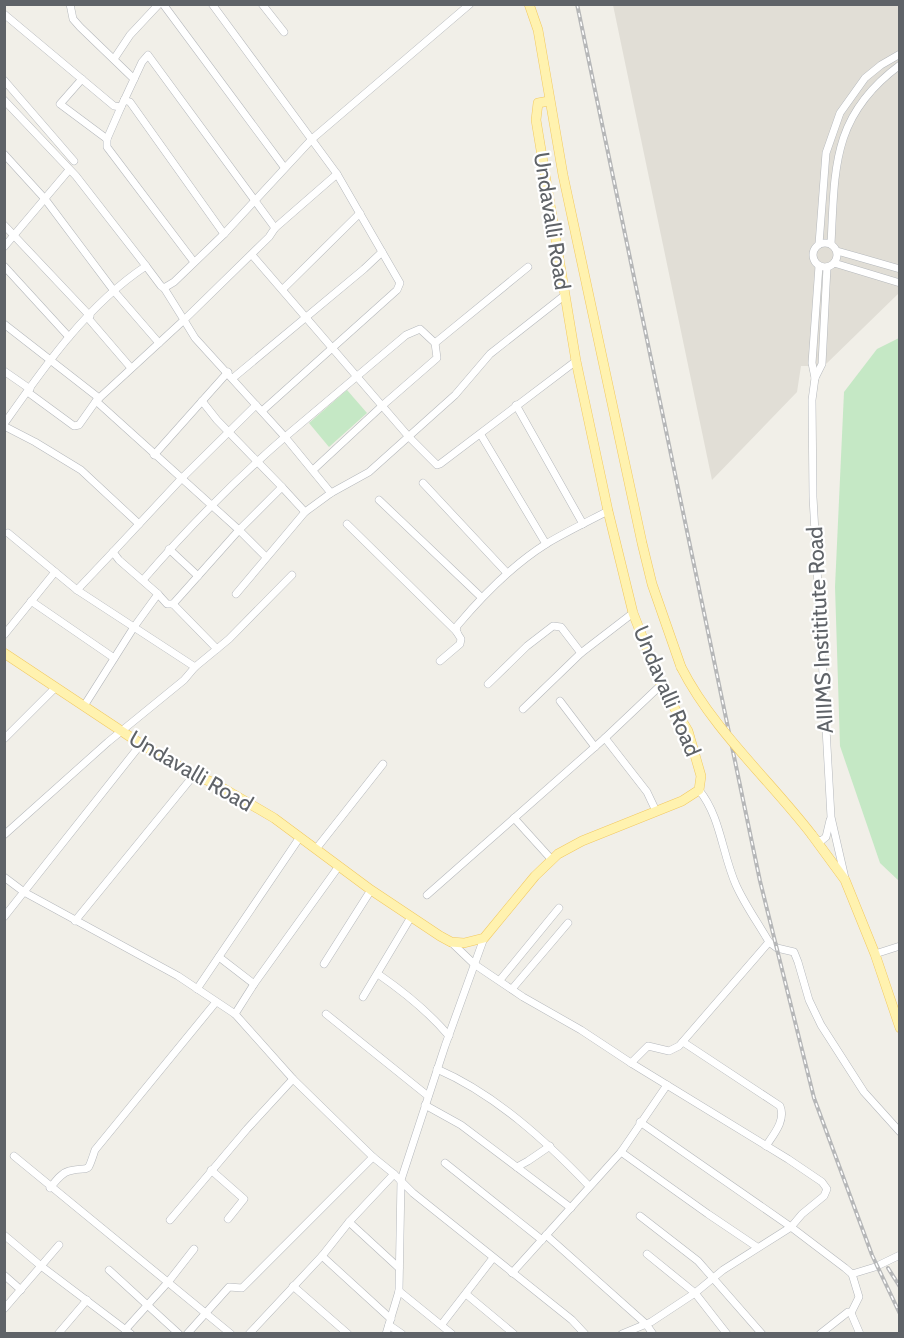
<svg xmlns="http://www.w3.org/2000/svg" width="904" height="1338" font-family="Cabin,sans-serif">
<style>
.education{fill:#e1ded6}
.green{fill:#c5e8c5}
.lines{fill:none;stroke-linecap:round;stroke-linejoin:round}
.minor-casing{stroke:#b5b8bc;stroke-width:8}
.major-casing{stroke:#f2c960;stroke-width:10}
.minor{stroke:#fff;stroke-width:7}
.major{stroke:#fff2af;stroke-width:9}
.rail-casing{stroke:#b6b7b8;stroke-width:4}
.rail{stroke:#fff;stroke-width:1.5;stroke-dasharray:4.5;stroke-linecap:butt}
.major-bridge-casing{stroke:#f2c960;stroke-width:10;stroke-linecap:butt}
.major-bridge{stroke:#fff2af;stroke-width:9}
.labels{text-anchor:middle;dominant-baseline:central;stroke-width:4.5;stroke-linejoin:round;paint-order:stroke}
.street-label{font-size:22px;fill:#5f6368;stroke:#fff}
</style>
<rect width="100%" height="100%" fill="#f1efe8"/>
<!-- education -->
<polygon class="education" points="613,5 899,5 899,293 824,366 801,366 797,392 712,480"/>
<!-- green -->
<g class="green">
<polygon points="899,338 899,881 880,863 840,746 835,587 844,392 877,349"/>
<polygon points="347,390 367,413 329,447 309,423"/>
</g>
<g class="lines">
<defs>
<g id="minor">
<polyline points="70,4 73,19 80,27 134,79"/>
<polyline points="163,4 284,167"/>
<polyline points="212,4 337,174 400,283 397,290 262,411"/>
<polyline points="262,4 284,32"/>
<path d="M4,14L114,106L121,107L142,62L148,55L275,228L269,237L184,320L195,338L285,437C234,481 187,529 143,580"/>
<polyline points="114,59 130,35 159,4"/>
<polyline points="82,79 60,104 107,139"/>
<polyline points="4,80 74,161"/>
<polyline points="4,100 76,176 146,266"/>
<polyline points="124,100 130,102 224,234"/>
<polyline points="121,107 107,139 107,147 194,262"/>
<polyline points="4,154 45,199 114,291 159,343"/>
<polyline points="4,225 90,316"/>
<polyline points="275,228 337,174"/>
<circle cx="825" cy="255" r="12"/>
<polyline points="819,244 826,153 840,113 865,78 881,65 900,54"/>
<path d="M831,244C835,167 832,115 900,65"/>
<polyline points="4,247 69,170"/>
<polyline points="837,251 900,269"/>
<polyline points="252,255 409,437 437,465 440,464 576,361"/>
<polyline points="834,263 900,283"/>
<polyline points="4,266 69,337"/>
<polyline points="827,267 822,364 815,378 812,400 813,497 831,817 845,878"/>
<polyline points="283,289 360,213"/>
<polyline points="88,318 131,368"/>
<polyline points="4,324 99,398"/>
<polyline points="435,343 528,267"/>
<polyline points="4,371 30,389"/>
<polyline points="233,378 364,269 382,252"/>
<polyline points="815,378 812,363 819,266"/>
<polyline points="29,393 74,426 79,425 96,401 184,320 164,288"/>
<polyline points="96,401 239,530 173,604 167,604 158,594"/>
<polyline points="202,401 217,420 282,487"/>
<polyline points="516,405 583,524"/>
<path d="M4,424C44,367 87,305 146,266L161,286L164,288L174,282L224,234L312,139L470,4"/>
<polyline points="4,426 35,442 81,470 139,524"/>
<polyline points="481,435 546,544"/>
<polyline points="154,455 228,372"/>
<polyline points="313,470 383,405 437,358 435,343 420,329 406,335 285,437 331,493"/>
<polyline points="423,483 507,573"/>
<polyline points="379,500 481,597"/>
<polyline points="347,524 457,632"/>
<polyline points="8,533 77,590 195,667"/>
<polyline points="169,549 198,576"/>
<polyline points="266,557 239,530 282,487 305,512 331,493 369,472 455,395 490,354 565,295"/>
<polyline points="77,590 113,552"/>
<polyline points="236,594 305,512"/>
<polyline points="31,601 114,658"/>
<polyline points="173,604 217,649"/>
<polyline points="4,635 55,572"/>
<path d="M440,661L460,644L461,639L456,631L457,626C483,595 511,566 546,544C566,532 587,522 608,511"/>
<polyline points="488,684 527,646 553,626 561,627 581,653"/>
<polyline points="560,701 595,747"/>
<polyline points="84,706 134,627 158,594 119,560 113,552 182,478 256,405"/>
<polyline points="523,709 581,653 633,613"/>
<polyline points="605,738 647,792 656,811"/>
<polyline points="4,739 55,688"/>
<path d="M699,790C721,817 722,854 736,885C745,905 758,923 769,942L777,948L794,952L798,962L809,1000L821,1025L864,1092L900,1132"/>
<polyline points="514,818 552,860"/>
<polyline points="4,835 108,742 184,680 195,667 229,639 292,575"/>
<polyline points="817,840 821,841 826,837 830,820"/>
<polyline points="316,849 383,764"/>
<polyline points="4,877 24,892 178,976 235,1014 293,1079 373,1157"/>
<polyline points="427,895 605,738 661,685"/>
<polyline points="4,917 141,744"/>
<polyline points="75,921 194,775"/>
<polyline points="451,942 474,964 523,997 581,1030 631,1063 788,1159 822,1182 827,1189 824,1196 802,1214 791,1227 723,1270 695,1293 651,1322 622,1334"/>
<polyline points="875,954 900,946"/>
<polyline points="219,957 254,984"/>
<polyline points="324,964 371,890"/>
<path d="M378,974C404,992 428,1011 449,1036"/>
<polyline points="500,980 559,908"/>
<polyline points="197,989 300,837"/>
<polyline points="512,989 568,923"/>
<polyline points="363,997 411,917"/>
<polyline points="235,1014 254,984 339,866"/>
<polyline points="326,1014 428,1096"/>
<path d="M683,1042L780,1106C786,1120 774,1134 766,1146"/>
<polyline points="631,1063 648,1046 669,1051 679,1046 769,942"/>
<path d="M437,1069C495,1094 546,1141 589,1186"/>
<polyline points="425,1105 461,1125 571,1208"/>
<polyline points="640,1122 791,1227 845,1268 852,1274 859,1297 851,1313 848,1312 820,1334"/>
<polyline points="621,1152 708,1214 757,1247"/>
<polyline points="14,1156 231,1334"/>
<polyline points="445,1163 542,1240"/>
<polyline points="517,1167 528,1161 550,1146"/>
<polyline points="211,1170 244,1199 228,1219"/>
<path d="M50,1188C55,1182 61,1173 69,1171C91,1165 86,1177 95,1150L216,1002"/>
<polyline points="640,1216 698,1261 762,1334"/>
<polyline points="170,1220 247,1129 293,1079"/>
<polyline points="349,1222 399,1268"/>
<polyline points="4,1235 41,1266 131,1334"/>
<polyline points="546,1235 646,1324 653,1334"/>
<polyline points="647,1254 695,1293 727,1334"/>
<polyline points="322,1256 391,1319"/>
<polyline points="109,1270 179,1334"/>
<polyline points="512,1273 621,1152 667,1085"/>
<polyline points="852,1274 875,1267 900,1255"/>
<polyline points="4,1275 21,1290"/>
<polyline points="293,1286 348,1334"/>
<polyline points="399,1291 452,1334"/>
<polyline points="466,1294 514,1334"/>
<polyline points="4,1309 59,1245"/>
<polyline points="851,1313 860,1334"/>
<polyline points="442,1324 493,1258"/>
<polyline points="389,1325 402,1334"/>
<polyline points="125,1330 169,1281 194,1249"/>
<polyline points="58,1334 87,1300"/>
<polyline points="187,1334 229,1287 242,1288 373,1157 394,1174 413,1193 572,1320 585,1334"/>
<polyline points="249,1334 322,1256 349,1222 394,1174"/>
<polyline points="386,1334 399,1291 401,1180 445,1046 484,938"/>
</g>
<g id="major">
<polyline points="529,4 538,30 563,175 642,543 652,584 681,667"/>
<polyline points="4,653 141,744 194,775 214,783 274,818 371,890 440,936 451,942 464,943 484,938 535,876 558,854 582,841 682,801 699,790 701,776 688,731 661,685 633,613 608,511 576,361 536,120 538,103 549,101"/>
<polyline points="812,835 845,880 875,954 900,1028"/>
</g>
</defs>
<!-- minor casing -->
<use href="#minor" class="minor-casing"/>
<!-- major casing -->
<use href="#major" class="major-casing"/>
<!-- minor -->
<use href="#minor" class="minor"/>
<!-- major -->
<use href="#major" class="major"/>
<defs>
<g id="rail">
<polyline points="577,4 760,881 814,1098 872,1255 900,1314"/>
<polyline points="888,1268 900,1287"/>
</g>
</defs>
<!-- rail casing -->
<use href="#rail" class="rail-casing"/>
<!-- rail -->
<use href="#rail" class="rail"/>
<defs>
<path id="major-bridge" d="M681,667C713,730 769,779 812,835"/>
</defs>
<!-- major-bridge casing -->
<use href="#major-bridge" class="major-bridge-casing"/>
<!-- major-bridge -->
<use href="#major-bridge" class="major-bridge"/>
</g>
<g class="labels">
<!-- street labels -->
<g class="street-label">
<text transform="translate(552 221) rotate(81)">Undavalli Road</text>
<text transform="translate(820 630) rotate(-93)">AIIIMS Instititute Road</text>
<text transform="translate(667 691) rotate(67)">Undavalli Road</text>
<text transform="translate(191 771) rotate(30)">Undavalli Road</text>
</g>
</g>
<!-- border -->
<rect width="904" height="1338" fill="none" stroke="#5f6368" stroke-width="12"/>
</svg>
